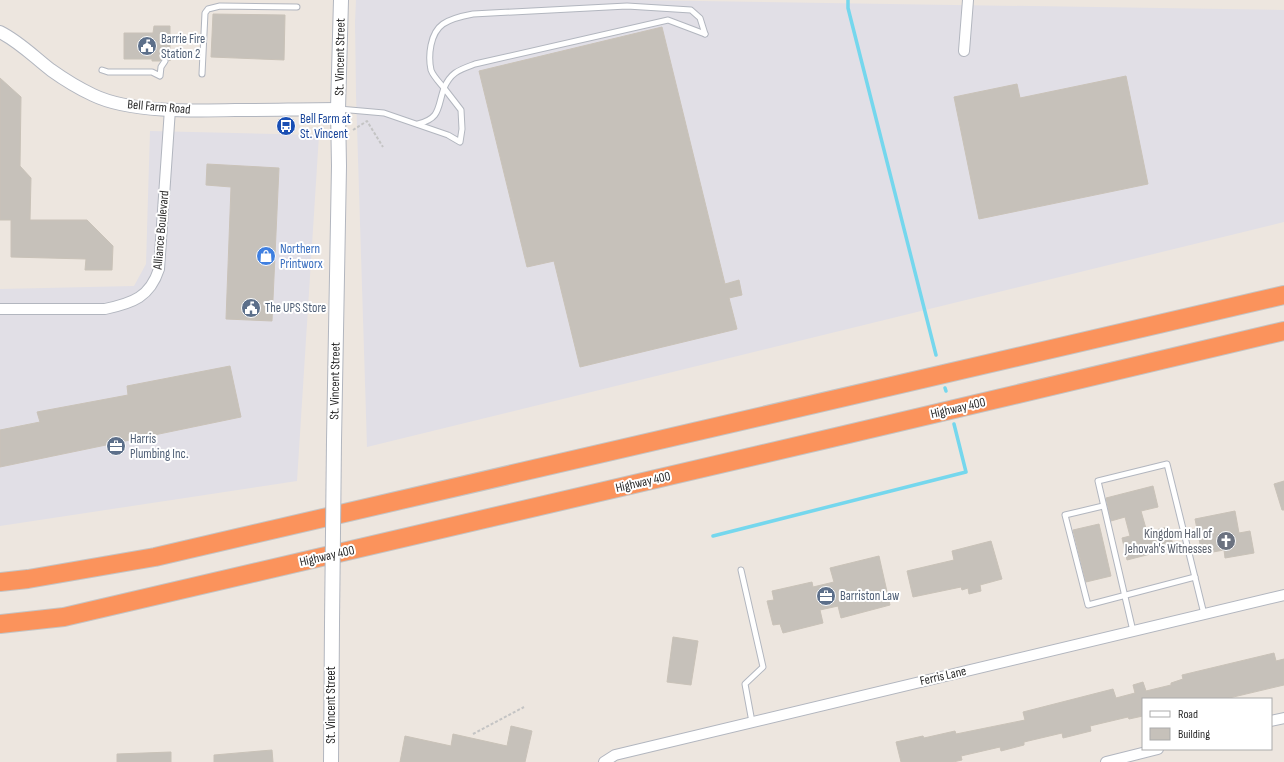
<svg xmlns="http://www.w3.org/2000/svg" width="1284" height="762" font-family="'Sofia Sans Condensed',sans-serif">
<style>
.industrial{fill:#e1dfe6}
.lines{fill:none;stroke-linecap:round;stroke-linejoin:round}
.stream{stroke:#75d7ed;stroke-width:3.5}
.building{fill:#c6c1ba;stroke:#c9c2b8}
.service-casing{stroke:#b2b6bf;stroke-width:7}
.minor-casing{stroke:#b2b6bf;stroke-width:12}
.tertiary-casing{stroke:#b2b6bf;stroke-width:14}
.secondary-casing{stroke:#b2b6bf;stroke-width:16}
.motorway-casing{stroke:#c4c4c4;stroke-width:20}
.path{stroke:#c4c4c4;stroke-width:2;stroke-dasharray:3 2;stroke-linecap:butt}
.service{stroke:#fff;stroke-width:5}
.minor{stroke:#fff;stroke-width:10}
.tertiary{stroke:#fff;stroke-width:12}
.secondary{stroke:#fff;stroke-width:14}
.motorway{stroke:#fb935c;stroke-width:18}
.secondary-bridge-casing{stroke:#b2b6bf;stroke-width:16;stroke-linecap:butt}
.secondary-bridge{stroke:#fff;stroke-width:14}
.labels{text-anchor:middle;dominant-baseline:central;stroke-width:4;stroke-linejoin:round;paint-order:stroke}
.service-label{font-size:13px;fill:#4e5e75;stroke:#fff;text-anchor:start}
.street-label{font-size:13px;fill:#2c2c2c;stroke:#fff}
.transit-label{font-size:13px;fill:#164399;stroke:#fff;text-anchor:start}
.shop-label{font-size:13px;fill:#366cbe;stroke:#fff;text-anchor:start}
.worship-label{font-size:13px;fill:#5b616d;stroke:#fff;text-anchor:end}
</style>
<rect width="100%" height="100%" fill="#ede6df"/>
<!-- industrial -->
<g class="industrial">
<polygon points="356,0 635,0 1284,10 1284,222 367,447 356,94 355,22"/>
<polygon points="150,131 319,135 297,481 0,526 0,289 134,286 146,264"/>
</g>
<g class="lines">
<!-- stream -->
<g class="stream">
<polyline points="848,0 848,8 936,355"/>
<polyline points="945,388 946,391"/>
<polyline points="713,536 966,472 954,424"/>
</g>
</g>
<!-- building -->
<g class="building">
<polygon points="213,14 285,15 284,60 211,57"/>
<polygon points="154,26 170,26 170,61 168,58 165,57 160,61 152,61 152,59 124,59 124,33 153,33"/>
<polygon points="662,27 725,284 739,280 742,295 729,298 737,329 580,367 554,261 527,267 479,71"/>
<polygon points="1126,76 1148,184 979,219 954,97 1017,84 1020,98"/>
<polygon points="0,78 21,97 20,166 31,178 30,220 87,220 113,246 112,270 85,270 86,259 11,257 11,220 0,220"/>
<polygon points="207,164 279,168 272,321 226,319 231,187 206,185"/>
<polygon points="230,366 241,417 0,467 0,430 40,422 37,412 128,395 127,386"/>
<polygon points="1284,481 1284,510 1282,510 1274,484"/>
<polygon points="1153,486 1158,507 1141,511 1147,532 1168,527 1174,548 1127,560 1122,538 1130,536 1125,517 1111,521 1106,498"/>
<polygon points="1235,511 1239,533 1250,531 1254,553 1225,558 1224,550 1202,554 1195,519"/>
<polygon points="1099,524 1111,576 1086,582 1073,530"/>
<polygon points="991,541 1002,579 980,585 981,591 969,594 968,588 962,590 961,587 913,597 907,571 954,560 952,551"/>
<polygon points="879,556 890,605 841,618 838,606 820,610 823,623 783,633 780,624 773,625 767,601 774,600 772,591 812,582 813,587 834,582 830,568"/>
<polygon points="673,637 698,641 691,685 667,682"/>
<polygon points="1274,653 1276,661 1284,659 1284,685 1225,699 1143,699 1143,716 1129,719 1128,717 1090,726 1091,731 1063,738 1062,733 1024,742 1024,745 1001,751 1000,747 961,756 962,760 953,762 901,762 896,742 923,736 924,738 955,731 956,734 1025,720 1023,712 1113,689 1116,698 1135,693 1133,685 1143,682 1146,691 1171,685 1171,683 1183,679 1182,675"/>
<polygon points="511,726 532,731 525,762 400,762 405,736 451,746 453,734 507,746"/>
<polygon points="272,750 273,762 214,762 214,755"/>
<polygon points="171,752 171,762 117,762 117,754"/>
</g>
<g class="lines">
<defs>
<g id="service">
<polyline points="102,70 108,72 152,72 160,76 161,67 165,61"/>
<polyline points="202,74 205,13 208,9 220,6 297,7"/>
<path d="M339,109L384,113L448,135L460,142L462,129L461,110L444,88C451,72 459,70 475,64L668,20L705,34"/>
<path d="M418,124C441,118 437,108 444,88C440,83 433,76 431,70C428,56 430,33 443,24C452,18 462,16 473,14L627,6L691,10L700,18L705,34"/>
<polyline points="1103,506 1065,515 1088,605 1195,577"/>
<polyline points="741,570 763,667 745,684 752,722"/>
<polyline points="1133,631 1098,481 1167,464 1204,614"/>
</g>
<g id="minor">
<polyline points="964,51 968,0"/>
<path d="M0,309H105C133,303 150,297 159,269L170,109"/>
<polyline points="1271,721 1284,718"/>
<polyline points="604,762 615,755 1284,595"/>
<polyline points="1106,762 1158,749"/>
</g>
<path id="tertiary" d="M0,32C20,42 34,57 51,70C65,80 78,88 93,95C130,113 196,111 238,110C271,110 305,109 338,109"/>
<g id="secondary">
<polyline points="334,441 339,166 338,109 341,0"/>
<polyline points="331,762 332,624"/>
</g>
<g id="motorway">
<polyline points="0,582 28,579 155,557 1284,295"/>
<polyline points="0,624 64,617 840,436 1284,331"/>
</g>
</defs>
<!-- service casing -->
<use href="#service" class="service-casing"/>
<!-- minor casing -->
<use href="#minor" class="minor-casing"/>
<!-- tertiary casing -->
<use href="#tertiary" class="tertiary-casing"/>
<!-- secondary casing -->
<use href="#secondary" class="secondary-casing"/>
<!-- motorway casing -->
<use href="#motorway" class="motorway-casing"/>
<!-- path -->
<g class="path">
<polyline points="353,130 367,121 383,147"/>
<polyline points="473,734 524,707"/>
</g>
<!-- service -->
<use href="#service" class="service"/>
<!-- minor -->
<use href="#minor" class="minor"/>
<!-- tertiary -->
<use href="#tertiary" class="tertiary"/>
<!-- secondary -->
<use href="#secondary" class="secondary"/>
<!-- motorway -->
<use href="#motorway" class="motorway"/>
<defs>
<polyline id="secondary-bridge" points="332,624 334,441"/>
</defs>
<!-- secondary-bridge casing -->
<use href="#secondary-bridge" class="secondary-bridge-casing"/>
<!-- secondary-bridge -->
<use href="#secondary-bridge" class="secondary-bridge"/>
</g>
<!-- icons -->
<defs>
<symbol id="civic-disc" viewBox="-11 -11 22 22"><circle r="9.5" fill="#5c6f8a" stroke="#fff"/><path d="M-.6-6.5H3V-4.5H.6V-3L4-1V1h2V6H-6V1h2V-1L-.6-3ZM-1.2 2.5V6h2.4V2.5Z" fill="#fff"/></symbol>
<symbol id="bus-disc" viewBox="-11 -11 22 22"><circle r="9.5" fill="#1a4fb4" stroke="#fff"/><path d="M-5-6H5V4H4V6H2V4H-2V6H-4V4H-5ZM-3.5-4V0h7V-4ZM-3.5 1.2v1.5H-2V1.2ZM2 1.2v1.5H3.5V1.2Z" fill="#fff"/></symbol>
<symbol id="shop-disc" viewBox="-11 -11 22 22"><circle r="9.5" fill="#3f7fe0" stroke="#fff"/><path d="M-5-2.5h2.3a2.7 3.5 0 0 1 5.4 0H5L5.5 6h-11ZM-1.5-2.5h3a1.5 2.3 0 0 0-3 0Z" fill="#fff"/></symbol>
<symbol id="office-disc" viewBox="-11 -11 22 22"><circle r="9.5" fill="#5c6f8a" stroke="#fff"/><path d="M-6-3h4V-5.5h4V-3h4V5H-6ZM-1-4.5V-3h2v-1.5ZM-6 0V1H6V0Z" fill="#fff"/></symbol>
<symbol id="church-disc" viewBox="-11 -11 22 22"><circle r="9.5" fill="#6b7280" stroke="#fff"/><path d="M-1.2-6h2.4v3.5h3.3v2.4h-3.3V6h-2.4V-.1h-3.3v-2.4h3.3Z" fill="#fff"/></symbol>
</defs>
<g fill-rule="evenodd">
<use href="#civic-disc" x="136" y="35" width="22" height="22"/>
<use href="#bus-disc" x="275" y="115" width="22" height="22"/>
<use href="#shop-disc" x="255" y="245" width="22" height="22"/>
<use href="#civic-disc" x="240" y="297" width="22" height="22"/>
<use href="#office-disc" x="105" y="435" width="22" height="22"/>
<use href="#church-disc" x="1215" y="530" width="22" height="22"/>
<use href="#office-disc" x="815" y="585" width="22" height="22"/>
</g>
<g class="labels">
<!-- service labels -->
<g class="service-label">
<text x="161" y="39">Barrie Fire<tspan x="161" dy="15">Station 2</tspan></text>
<text x="265" y="308">The UPS Store</text>
<text x="130" y="439">Harris<tspan x="130" dy="15">Plumbing Inc.</tspan></text>
<text x="840" y="596">Barriston Law</text>
</g>
<!-- street labels -->
<g class="street-label">
<text transform="translate(340 57) rotate(-89)">St. Vincent Street</text>
<text transform="translate(159 107) rotate(5)">Bell Farm Road</text>
<text transform="translate(161 230) rotate(-85)">Alliance Boulevard</text>
<text transform="translate(335 381) rotate(-89)">St. Vincent Street</text>
<text transform="translate(958 408) rotate(-13)">Highway 400</text>
<text transform="translate(643 482) rotate(-13)">Highway 400</text>
<text transform="translate(327 556) rotate(-13)">Highway 400</text>
<text transform="translate(943 676) rotate(-13)">Ferris Lane</text>
<text transform="translate(331 705) rotate(-90)">St. Vincent Street</text>
</g>
<!-- transit labels -->
<g class="transit-label">
<text x="300" y="119">Bell Farm at<tspan x="300" dy="15">St. Vincent</tspan></text>
</g>
<!-- shop labels -->
<g class="shop-label">
<text x="280" y="249">Northern<tspan x="280" dy="15">Printworx</tspan></text>
</g>
<!-- worship labels -->
<g class="worship-label">
<text x="1212" y="534">Kingdom Hall of<tspan x="1212" dy="15">Jehovah's Witnesses</tspan></text>
</g>
</g>
<!-- legend -->
<rect x="1142" y="698" width="130" height="52" fill="#ffffff" stroke="#ababab"/>
<rect x="1150" y="711" width="20" height="6" fill="#ffffff" stroke="#ababab"/>
<text x="1178" y="718" font-size="12" fill="#2c2c2c">Road</text>
<rect x="1150" y="728" width="20" height="12" fill="#c6c1ba" stroke="#ababab"/>
<text x="1178" y="738" font-size="12" fill="#2c2c2c">Building</text>
</svg>
